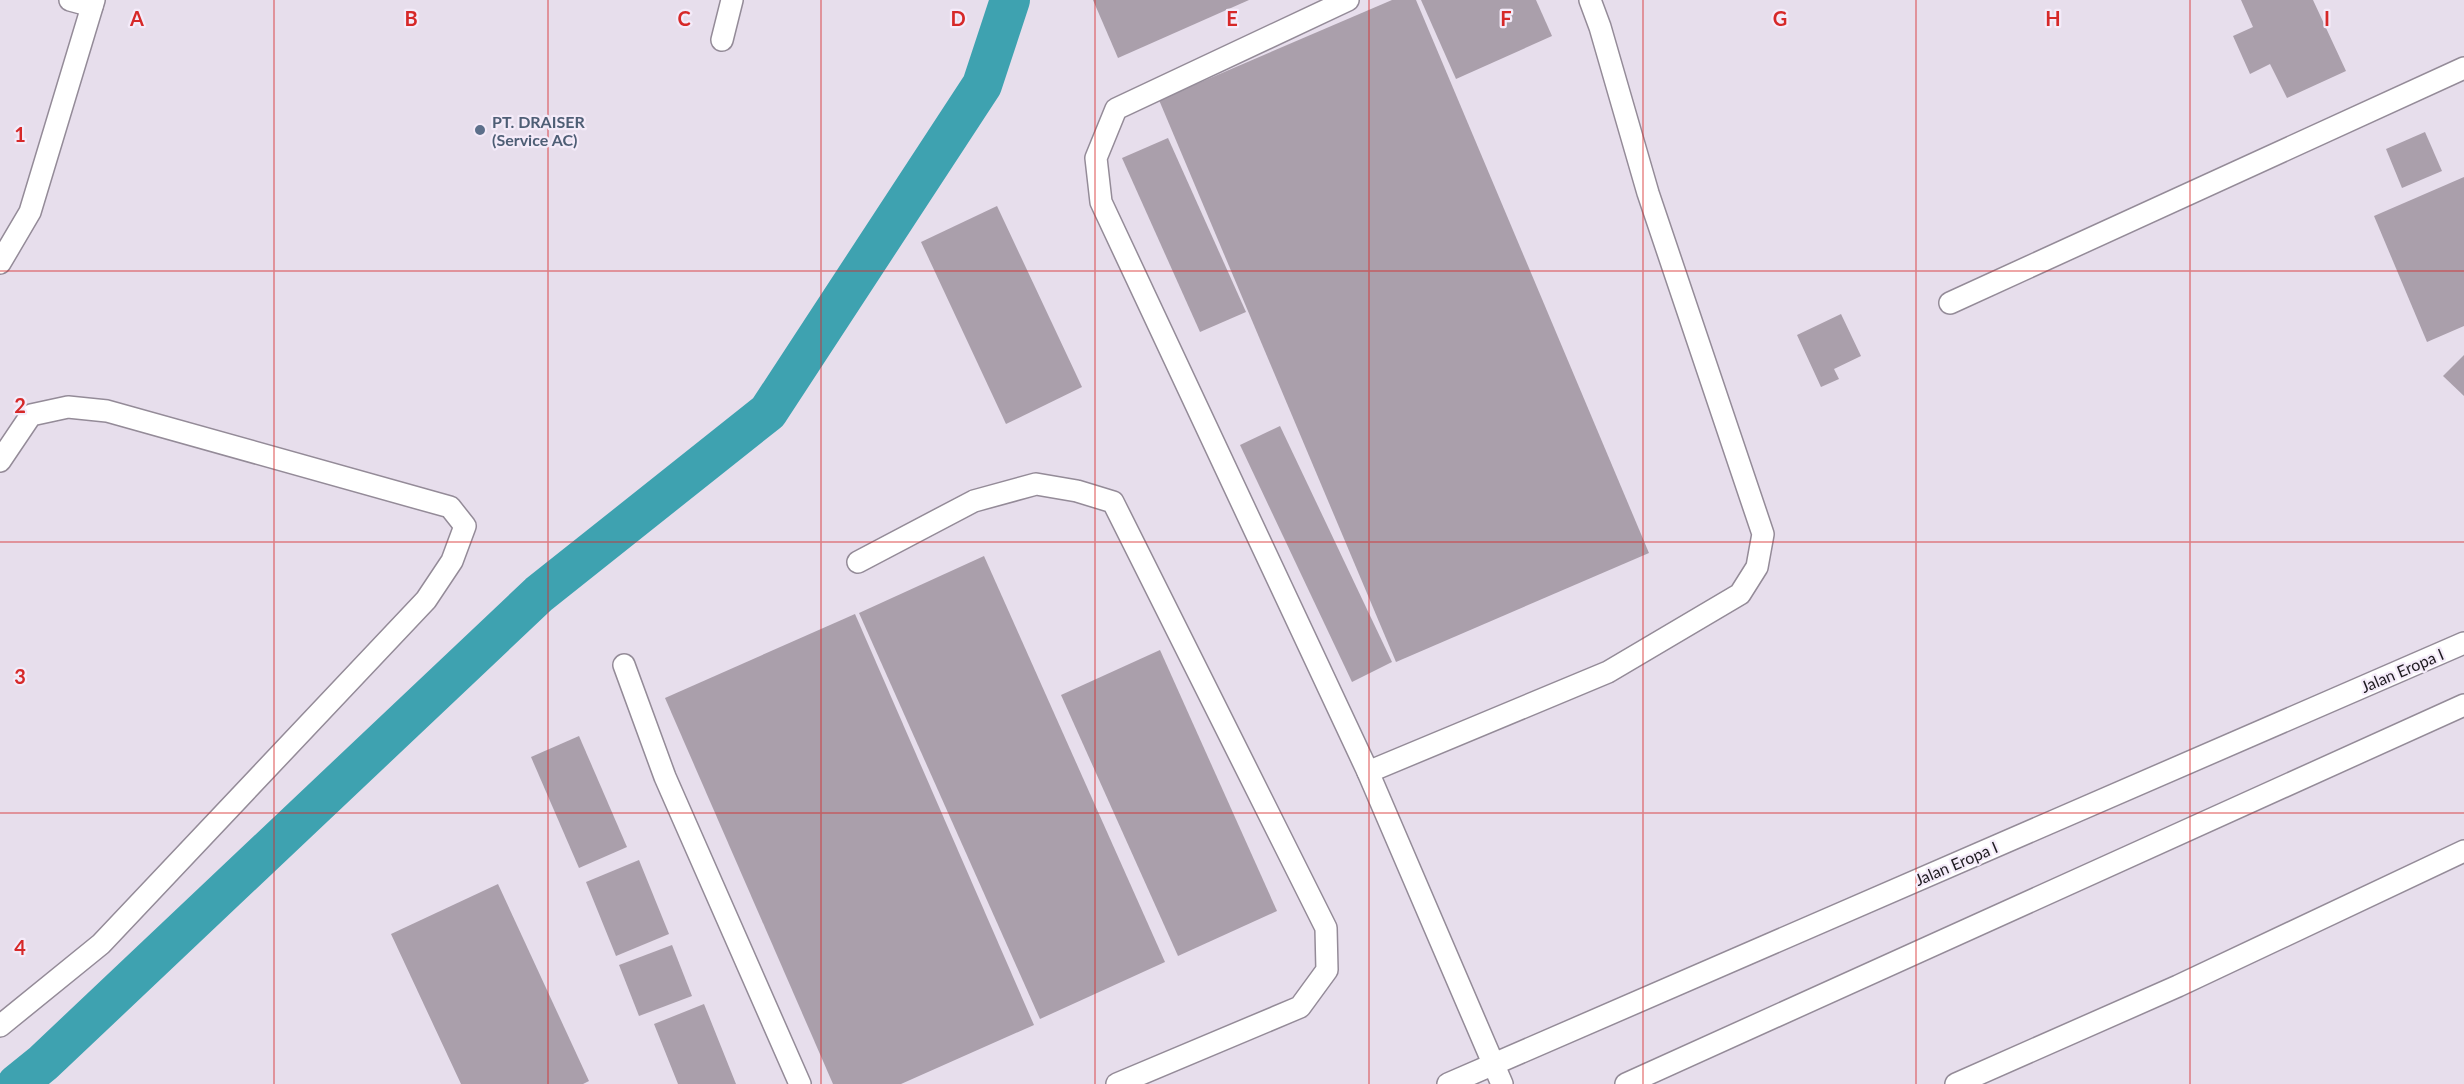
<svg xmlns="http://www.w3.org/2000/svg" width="2464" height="1084" font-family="Lato,sans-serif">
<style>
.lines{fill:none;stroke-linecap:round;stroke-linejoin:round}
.canal{stroke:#3ea2b0;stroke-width:40}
.building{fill:#aa9fab}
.lane-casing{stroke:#948b98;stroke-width:24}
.lane{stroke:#fff;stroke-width:21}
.grid{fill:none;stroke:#d62828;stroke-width:1.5;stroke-opacity:0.55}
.service-dot{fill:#5c6f8a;stroke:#f4ebf9;stroke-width:2}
.labels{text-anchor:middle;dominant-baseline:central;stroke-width:4.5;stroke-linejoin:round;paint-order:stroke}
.service-label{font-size:16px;font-weight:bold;fill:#4e5e75;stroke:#f4ebf9;text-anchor:start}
.street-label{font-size:16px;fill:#1d1a1f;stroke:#f4ebf9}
.grid-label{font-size:20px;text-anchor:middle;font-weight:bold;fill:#d62828;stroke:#f4ebf9;stroke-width:4.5;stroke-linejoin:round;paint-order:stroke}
</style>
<rect width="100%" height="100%" fill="#e7deec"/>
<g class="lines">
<!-- canal -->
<polyline class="canal" points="17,1084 43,1063 539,594 768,412 982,85 1010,0"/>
</g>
<!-- building -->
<g class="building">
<polygon points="1093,0 1249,0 1118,58"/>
<polygon points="1392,0 1416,0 1649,553 1396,662 1159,100"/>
<polygon points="1421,0 1536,0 1552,36 1456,79"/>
<polygon points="2241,0 2313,0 2346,71 2287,98 2270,64 2250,74 2233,36 2253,27"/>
<polygon points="2425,132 2442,171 2402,188 2386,149"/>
<polygon points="1168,138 1246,312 1200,332 1122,158"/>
<polygon points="2464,177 2464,326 2427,342 2374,216"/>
<polygon points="997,206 1082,387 1006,424 921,242"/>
<polygon points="1841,314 1861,356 1834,369 1839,379 1821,387 1797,335"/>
<polygon points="2464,355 2464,396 2443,376"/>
<polygon points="1280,426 1392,662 1352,682 1240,445"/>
<polygon points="984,556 1165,962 1040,1019 859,613"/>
<polygon points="855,614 1034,1025 901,1084 833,1084 665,698"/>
<polygon points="1160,650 1277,911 1178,956 1061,695"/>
<polygon points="579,736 627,847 579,868 531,757"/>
<polygon points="639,860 669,934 616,956 586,882"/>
<polygon points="498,884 589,1081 583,1084 461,1084 391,934"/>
<polygon points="672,945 692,996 639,1016 619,965"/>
<polygon points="704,1004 736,1084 678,1084 654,1024"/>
</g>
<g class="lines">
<defs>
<g id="lane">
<polyline points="70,0 92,6"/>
<polyline points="1348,0 1116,109 1096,158 1101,202 1368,772 1502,1084"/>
<polyline points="722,40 732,0"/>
<polyline points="0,263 30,212 94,0"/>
<polyline points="1950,303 2464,68"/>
<polyline points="0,461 31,415 68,407 107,411 450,507 465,526 452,561 426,600 101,944 0,1026"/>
<polyline points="858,562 974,501 1036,484 1077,491 1113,502 1326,928 1327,970 1300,1007 1117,1084"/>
<polyline points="624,665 665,777 800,1084"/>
<polyline points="1368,772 1608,672 1740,594 1757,567 1763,534 1648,193 1600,27 1590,0"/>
<polyline points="1448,1084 2464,643"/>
<polyline points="1626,1084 2464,705"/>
<polyline points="1956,1084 2178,986 2464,851"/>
</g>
</defs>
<!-- lane casing -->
<use href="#lane" class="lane-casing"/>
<!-- lane -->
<use href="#lane" class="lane"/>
</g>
<!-- grid -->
<path class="grid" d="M274,0V1084M548,0V1084M821,0V1084M1095,0V1084M1369,0V1084M1643,0V1084M1916,0V1084M2190,0V1084M0,271H2464M0,542H2464M0,813H2464"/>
<!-- markers -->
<circle class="service-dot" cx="480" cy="130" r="6"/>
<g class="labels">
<!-- service labels -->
<g class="service-label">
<text x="492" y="121">PT. DRAISER<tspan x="492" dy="18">(Service AC)</tspan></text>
</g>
<!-- street labels -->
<g class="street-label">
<text transform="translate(2402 670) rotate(-23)">Jalan Eropa I</text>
<text transform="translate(1956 863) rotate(-23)">Jalan Eropa I</text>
</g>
</g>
<g class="grid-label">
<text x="137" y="26">A</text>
<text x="411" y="26">B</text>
<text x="684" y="26">C</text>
<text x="958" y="26">D</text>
<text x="1232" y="26">E</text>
<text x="1506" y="26">F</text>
<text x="1780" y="26">G</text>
<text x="2053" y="26">H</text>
<text x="2327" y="26">I</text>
<text x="20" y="142">1</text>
<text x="20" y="413">2</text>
<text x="20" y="684">3</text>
<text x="20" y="955">4</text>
</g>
</svg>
